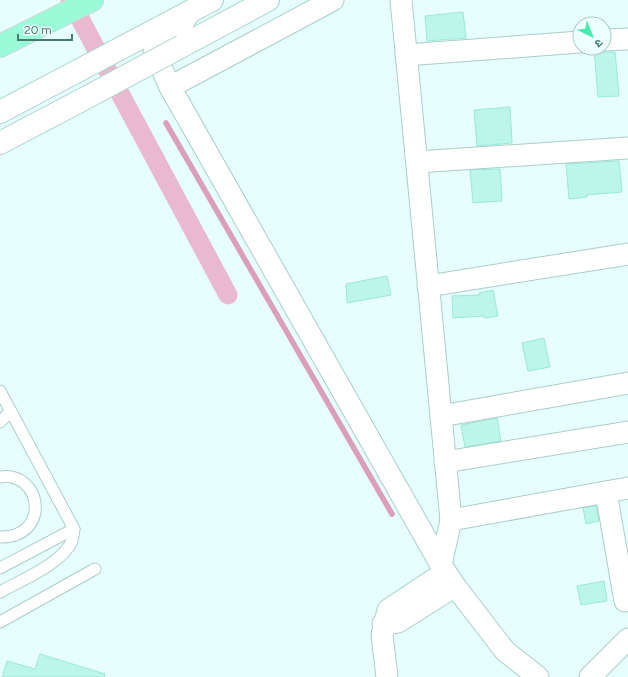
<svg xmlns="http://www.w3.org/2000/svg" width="628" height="677" font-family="Figtree,'Noto Sans Devanagari',sans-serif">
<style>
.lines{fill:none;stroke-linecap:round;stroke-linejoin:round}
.stream{stroke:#db9fba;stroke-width:5.5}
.canal{stroke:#e9b9cf;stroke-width:19}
.building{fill:#bcf5e9;stroke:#9ce8d7}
.lane-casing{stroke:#a9cec8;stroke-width:13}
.street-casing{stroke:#a9cec8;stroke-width:23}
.secondary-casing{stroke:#a7d2cb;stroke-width:24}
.highway-casing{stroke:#ccd9d6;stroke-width:24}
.lane{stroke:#fff;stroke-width:11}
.street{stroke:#fff;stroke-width:21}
.secondary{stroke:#fff;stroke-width:22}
.highway{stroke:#9afbd9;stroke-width:22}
.secondary-bridge-casing{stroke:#a7d2cb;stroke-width:24;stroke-linecap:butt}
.secondary-bridge{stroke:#fff;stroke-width:22}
</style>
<rect width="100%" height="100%" fill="#e7fefe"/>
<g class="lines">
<!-- stream -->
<polyline class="stream" points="166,123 392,514"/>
<!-- canal -->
<polyline class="canal" points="70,0 228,295"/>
</g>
<!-- building -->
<g class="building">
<polygon points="463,12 466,38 427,41 425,16"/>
<polygon points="594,48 604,52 615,52 619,96 598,97"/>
<polygon points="510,107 512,143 477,146 474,110"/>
<polygon points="619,161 622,192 587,195 587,197 569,199 566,164"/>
<polygon points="500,169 502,201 473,203 470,170"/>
<polygon points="387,276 391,295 347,303 346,284"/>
<polygon points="493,290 498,316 484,318 484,316 453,318 452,296 480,295 479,293"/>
<polygon points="544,338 550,367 528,371 522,343"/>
<polygon points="497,418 501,441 465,447 461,425"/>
<polygon points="596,506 599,521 586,524 583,508"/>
<polygon points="604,581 607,601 581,605 577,586"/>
<polygon points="40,654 105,674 104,677 2,677 7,661 35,669"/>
</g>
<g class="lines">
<defs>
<g id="lane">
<path d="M0,391L74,529C73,533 73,538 72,541C62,564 21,580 0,592"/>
<polyline points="0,422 11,411"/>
<path d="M0,477C43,471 51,538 0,537"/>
<polyline points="0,568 74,529"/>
<polyline points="0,622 95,569"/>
</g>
<g id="street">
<polyline points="401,0 451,520 441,565"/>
<polyline points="190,12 179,29 155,48 154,52 170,87 441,565 455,586 505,651 538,677"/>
<polyline points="604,40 628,39"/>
<polyline points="406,55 580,42"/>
<polyline points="170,87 333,0"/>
<polyline points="417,162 628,148"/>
<polyline points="428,286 628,254"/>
<polyline points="441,416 628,383"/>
<polyline points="445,462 628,432"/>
<polyline points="606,492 625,601"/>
<polyline points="451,520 628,488"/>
<polyline points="383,624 398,622 455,586"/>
<polyline points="387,677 382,635 388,610 445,572"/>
<polyline points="590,677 628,639"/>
</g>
<g id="secondary">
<polyline points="182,46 268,0"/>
<polyline points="0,112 212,0"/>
<polyline points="0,143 80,101"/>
</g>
<polyline id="highway" points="0,46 92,0"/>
</defs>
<!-- lane casing -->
<use href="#lane" class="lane-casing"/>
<!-- street casing -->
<use href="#street" class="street-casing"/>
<!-- secondary casing -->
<use href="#secondary" class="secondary-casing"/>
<!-- highway casing -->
<use href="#highway" class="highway-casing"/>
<!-- lane -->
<use href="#lane" class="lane"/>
<!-- street -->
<use href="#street" class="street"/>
<!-- secondary -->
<use href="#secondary" class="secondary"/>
<!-- highway -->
<use href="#highway" class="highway"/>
<defs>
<polyline id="secondary-bridge" points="80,101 182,46"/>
</defs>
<!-- secondary-bridge casing -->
<use href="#secondary-bridge" class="secondary-bridge-casing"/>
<!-- secondary-bridge -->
<use href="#secondary-bridge" class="secondary-bridge"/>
</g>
<!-- north arrow -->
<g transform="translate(592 36) rotate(137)"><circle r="19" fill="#eeffff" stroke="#acc9c5"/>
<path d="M0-3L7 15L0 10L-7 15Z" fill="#45eeac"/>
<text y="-6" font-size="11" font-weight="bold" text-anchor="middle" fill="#49796d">उ</text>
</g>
<!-- scale -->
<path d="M18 34v6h54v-6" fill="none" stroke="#49796d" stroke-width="2"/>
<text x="24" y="34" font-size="12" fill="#49796d" stroke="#eeffff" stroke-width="3" paint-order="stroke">20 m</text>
</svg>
